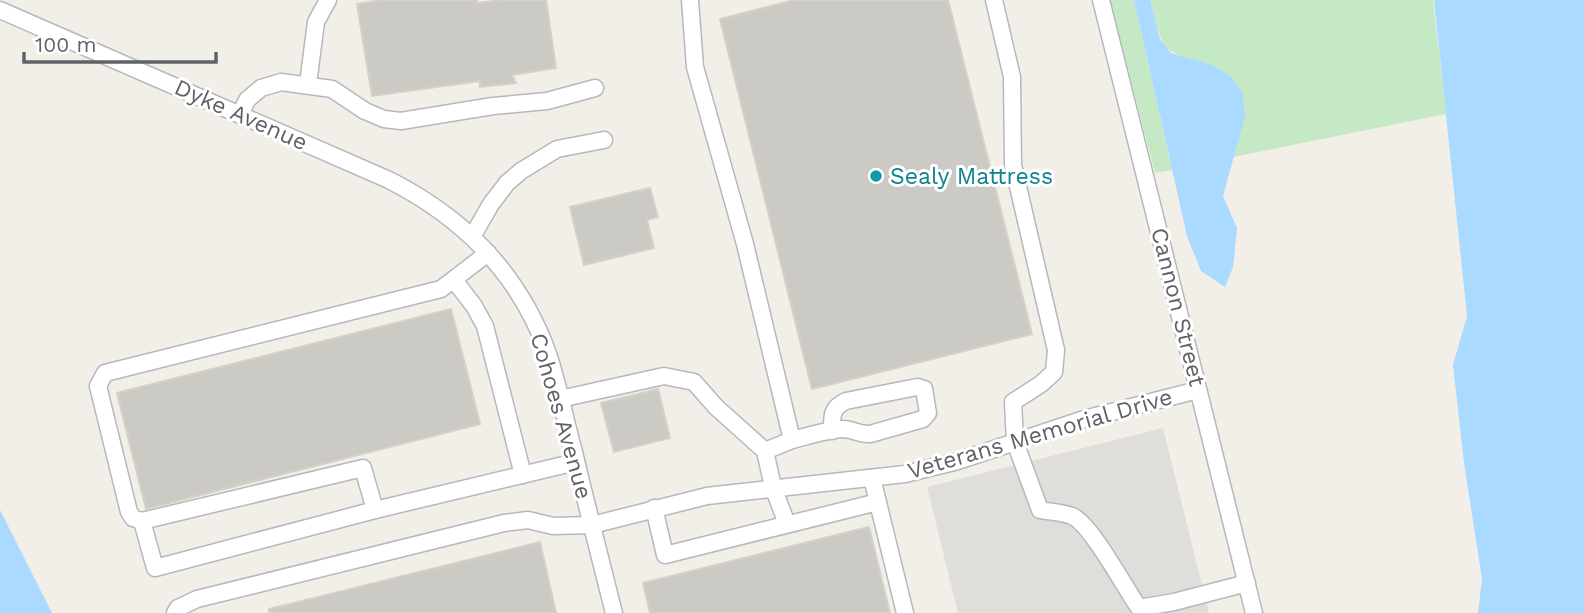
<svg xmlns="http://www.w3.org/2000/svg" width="1584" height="613" font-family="'Work Sans',sans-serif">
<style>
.industrial{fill:#e0deda}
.green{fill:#c5e8c5}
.water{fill:#aadaff}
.building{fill:#cccac5;stroke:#d6d1c6;stroke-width:2}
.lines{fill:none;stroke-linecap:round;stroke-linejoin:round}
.minor-casing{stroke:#b5b8bc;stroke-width:19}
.minor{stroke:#fff;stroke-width:16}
.culture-dot{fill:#0f9aa8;stroke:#fff;stroke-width:2.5}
.labels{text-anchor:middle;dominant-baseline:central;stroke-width:6;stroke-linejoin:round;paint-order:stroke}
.street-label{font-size:23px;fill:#5f6368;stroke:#fff}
.culture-label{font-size:23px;fill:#0d838f;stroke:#fff;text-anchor:start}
</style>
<rect width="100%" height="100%" fill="#f1efe8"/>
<!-- industrial -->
<polygon class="industrial" points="1163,428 1209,613 958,613 927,487"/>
<!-- green -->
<g class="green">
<polygon points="1110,0 1134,0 1172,170 1155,173"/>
<path d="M1150,0H1433L1446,114L1233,157L1235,148L1212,65C1159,50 1164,53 1150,0Z"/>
</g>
<!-- water -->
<g class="water">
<polygon points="1134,0 1150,0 1160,39 1171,53 1212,65 1230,76 1242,92 1245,116 1223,196 1237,228 1233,267 1225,287 1201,271 1187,236"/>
<polygon points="1434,0 1584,0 1584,613 1478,613 1482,579 1464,463 1453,365 1467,316"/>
<polygon points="0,510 52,613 0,613"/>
</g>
<!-- building -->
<g class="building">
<polygon points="380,0 477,0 477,3 502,0 546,0 556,68 512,75 516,83 480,87 480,81 372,96 357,4"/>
<polygon points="794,0 948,0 1032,334 812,389 720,19"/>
<polygon points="650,188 658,217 647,220 654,248 584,265 570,207"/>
<polygon points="451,309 480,424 146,509 117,393"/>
<polygon points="658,389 670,438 614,452 601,403"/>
<polygon points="869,527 890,613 650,613 643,583"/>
<polygon points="540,542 556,613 269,613 269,609"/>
</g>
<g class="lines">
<defs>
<g id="minor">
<polyline points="690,0 695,67 745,244 792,440 765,451 773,487 787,524"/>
<path d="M994,0L1012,77L1013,165L1056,350L1054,372L1041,384L1013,402L1015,442L1040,510C1050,512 1062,512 1072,516C1091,524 1125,588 1139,608L1174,602L1247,583"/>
<polyline points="1101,0 1254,613"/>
<path d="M0,10L389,180C462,217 518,272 547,351C558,382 564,416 573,448C586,503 600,558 614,613"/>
<polyline points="308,84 316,22 328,0"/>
<polyline points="240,115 247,100 261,88 281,82 332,89 365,111 384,119 401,121 493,106 547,101 595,88"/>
<polyline points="472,237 491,204 507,183 521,171 557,149 604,140"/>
<polyline points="488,253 441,289 105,373 98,386 129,512 133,518 142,521 363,468 375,510 576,462"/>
<polyline points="454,280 474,306 485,326 523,475"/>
<polyline points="560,399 664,376 694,382 716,407 765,451"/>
<path d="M792,440C808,436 826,430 843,429C853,429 859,435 870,434L923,419L928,413L924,389L917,387L846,401C831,408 832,416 832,431"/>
<polyline points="872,478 905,613"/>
<polyline points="654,508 665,555 878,502"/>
<polyline points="142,521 155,568 375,510"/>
<polyline points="175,613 178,608 197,599 504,523 528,520 553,526 592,525 707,496 905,474 958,461 1084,419 1198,390"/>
</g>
</defs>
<!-- minor casing -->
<use href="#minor" class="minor-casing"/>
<!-- minor -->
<use href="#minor" class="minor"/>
</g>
<!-- markers -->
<circle class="culture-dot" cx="876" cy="176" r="7"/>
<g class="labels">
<!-- street labels -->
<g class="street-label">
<text transform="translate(241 115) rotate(24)">Dyke Avenue</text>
<text transform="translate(1178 307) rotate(76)">Cannon Street</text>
<text transform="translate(561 416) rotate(74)">Cohoes Avenue</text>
<text transform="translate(1040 434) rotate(-16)">Veterans Memorial Drive</text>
</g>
<!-- culture labels -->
<g class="culture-label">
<text x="890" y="176">Sealy Mattress</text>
</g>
</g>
<!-- scale -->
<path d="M24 52v10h192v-10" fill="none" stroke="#5f6368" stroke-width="3.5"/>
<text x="35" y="52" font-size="21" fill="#5f6368" stroke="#ffffff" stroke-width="5" paint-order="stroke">100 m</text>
</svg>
